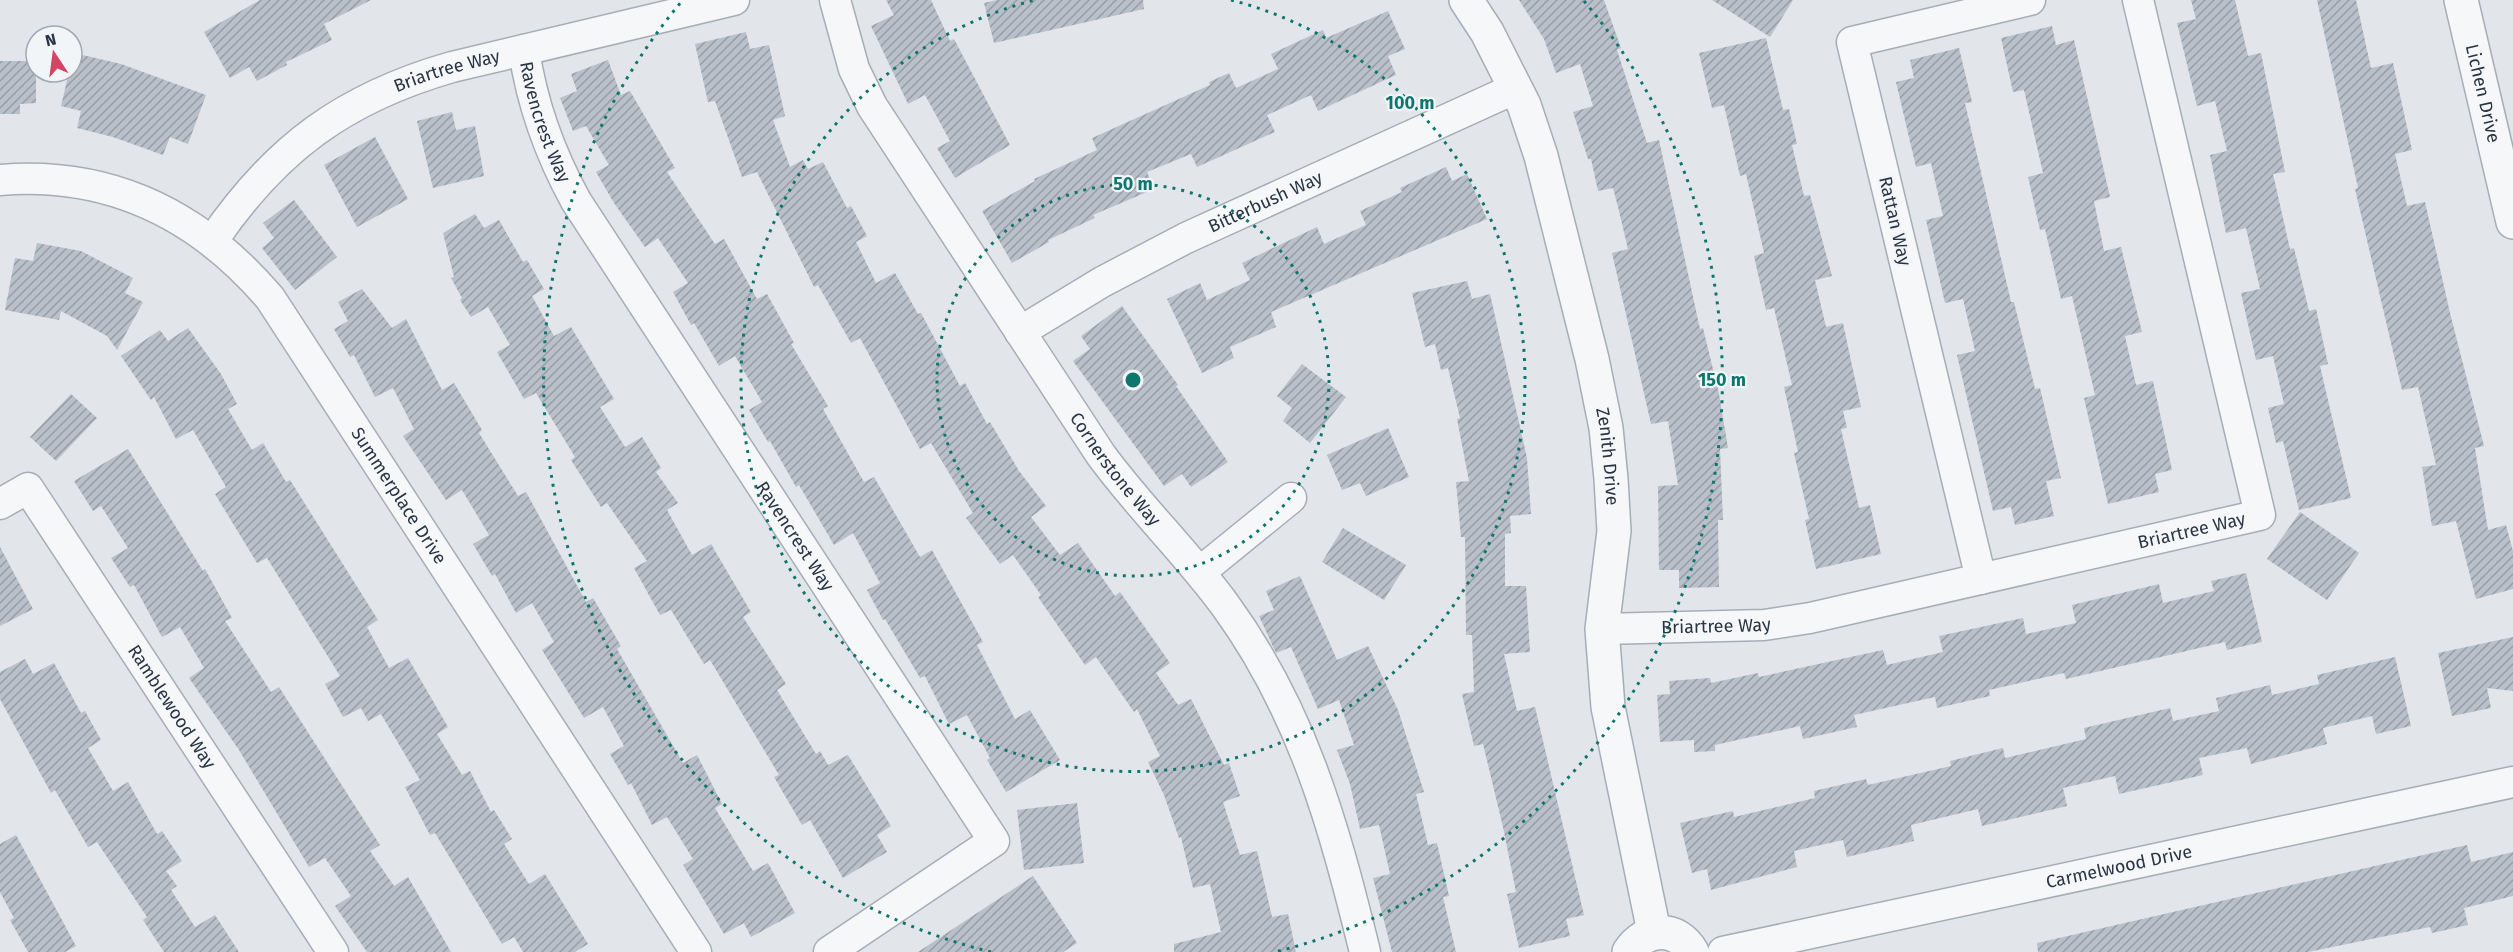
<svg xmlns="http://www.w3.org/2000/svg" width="2513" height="952" font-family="'Fira Sans',sans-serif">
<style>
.building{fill:url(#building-hatch)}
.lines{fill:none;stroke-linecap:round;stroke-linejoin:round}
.minor-casing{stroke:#a7adb6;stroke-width:33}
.tertiary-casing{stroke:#a7adb6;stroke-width:36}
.minor{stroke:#f5f7f9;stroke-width:30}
.tertiary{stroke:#f5f7f9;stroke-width:33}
.ring{fill:none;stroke:#0f766e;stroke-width:3;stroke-dasharray:3 6}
.labels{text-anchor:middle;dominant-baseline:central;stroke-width:4.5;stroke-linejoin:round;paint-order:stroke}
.street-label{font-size:18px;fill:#293544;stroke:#f2f5f8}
.centre{fill:#0f766e;stroke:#f2f5f8;stroke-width:3}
.ring-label{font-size:18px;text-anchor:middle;font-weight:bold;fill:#0f766e;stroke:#f2f5f8;stroke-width:4.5;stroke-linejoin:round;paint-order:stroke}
</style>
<defs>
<pattern id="building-hatch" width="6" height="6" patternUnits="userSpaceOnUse" patternTransform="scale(1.5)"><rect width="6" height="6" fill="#b9c0c9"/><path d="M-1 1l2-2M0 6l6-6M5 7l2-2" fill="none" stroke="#969da5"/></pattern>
</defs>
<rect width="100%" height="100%" fill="#e2e6eb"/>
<!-- building -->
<g class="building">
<polygon points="260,0 371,0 324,24 332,40 286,62 287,65 257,81 249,67 230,78 204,32"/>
<polygon points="886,0 931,0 950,41 954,39 1010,145 955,178 937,148 950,141 925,95 908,104 871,26 894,15"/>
<polygon points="997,0 1143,0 1144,9 994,43 984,3"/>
<polygon points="1519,0 1604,0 1621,48 1617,50 1647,143 1659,140 1700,329 1703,328 1719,394 1728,448 1720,449 1723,520 1718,520 1719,587 1679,588 1679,570 1659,570 1658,486 1678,485 1668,421 1651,424 1612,253 1628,249 1618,207 1613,188 1598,191 1591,159 1588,159 1573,112 1593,106 1580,64 1556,73 1544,39"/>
<polygon points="1712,0 1793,0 1770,37"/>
<polygon points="2191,0 2235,0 2248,56 2261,53 2285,172 2273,174 2290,249 2294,248 2309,311 2316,309 2328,364 2320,366 2351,498 2299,510 2283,441 2276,443 2268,408 2284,404 2273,356 2256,360 2241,293 2260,289 2246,228 2226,233 2210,155 2227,151 2215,101 2197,106 2177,23 2196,19"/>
<polygon points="2317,0 2356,0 2371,68 2393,63 2412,150 2395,154 2407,206 2425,202 2450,313 2484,446 2475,448 2488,530 2506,525 2513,551 2513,589 2476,599 2456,521 2432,526 2422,467 2436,465 2418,387 2402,390 2355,189 2358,188"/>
<polygon points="1388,11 1405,49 1388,56 1396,75 1318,111 1311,95 1267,115 1275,132 1197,167 1191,154 1147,172 1154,189 1093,215 1095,218 1048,240 1049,242 1012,263 982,211 1035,181 1034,179 1097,150 1092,138 1210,85 1209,82 1229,73 1236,88 1278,69 1271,54 1323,30 1326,38"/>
<polygon points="2052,26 2056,45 2074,40 2110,197 2094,201 2104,251 2121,247 2142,332 2125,336 2136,385 2153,381 2172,470 2155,474 2159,492 2108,504 2084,398 2095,395 2072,296 2061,299 2045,229 2040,230 2028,177 2043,173 2024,90 2013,92 2001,38"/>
<polygon points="746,32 750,49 769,45 785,116 773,120 790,167 803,160 808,169 823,162 847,208 851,206 867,236 856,242 876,283 895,273 918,314 921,313 960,386 965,383 987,424 990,422 1019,471 1046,506 1031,517 1060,555 1078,543 1115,596 1120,592 1170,663 1156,673 1178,705 1191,699 1224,765 1229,763 1240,796 1223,802 1240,855 1257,851 1272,917 1288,914 1296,952 1174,952 1174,944 1221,932 1210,884 1193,888 1181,837 1179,838 1164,795 1148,762 1160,756 1137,709 1134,712 1096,657 1085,665 1038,597 1041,595 1013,555 1000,564 966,518 973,513 931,443 920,449 860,338 851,343 818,285 814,287 757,172 742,177 715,101 708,102 695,44"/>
<polygon points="1766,38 1783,110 1789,109 1797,144 1792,145 1804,196 1810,195 1832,276 1815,280 1826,327 1843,323 1851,361 1861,407 1843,411 1847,428 1841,429 1859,508 1870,505 1881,554 1816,569 1805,520 1809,519 1794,453 1798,452 1784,387 1792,385 1774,308 1766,310 1754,256 1764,253 1746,174 1740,176 1724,105 1712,108 1699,53"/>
<polygon points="1959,48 1972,102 1965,103 2011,302 2014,302 2035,389 2040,388 2061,478 2046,481 2054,516 2015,525 2011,507 1993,511 1957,355 1975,351 1963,299 1945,303 1926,220 1943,216 1931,163 1916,167 1896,82 1914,78 1910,60"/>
<polygon points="74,53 121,64 206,95 188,144 170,137 163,155 113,137 77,128 81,111 61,106 69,72 72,72"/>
<polygon points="608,60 621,95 630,91 675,168 667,172 715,244 724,239 757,299 767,294 794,343 791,344 828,406 823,409 864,482 874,477 920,557 932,550 983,642 977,645 1015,719 1030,710 1060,760 1006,792 987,760 990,758 967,715 949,724 925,676 920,678 885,619 883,620 867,590 880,583 853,533 834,545 799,485 796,487 770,441 768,442 749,410 762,402 735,356 719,366 694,323 691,325 673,292 688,283 658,238 645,247 614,203 596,172 609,165 586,126 573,131 560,98 577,91 571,74"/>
<polygon points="0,61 36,61 36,103 20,104 20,114 0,114"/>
<polygon points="452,112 456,130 475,126 484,176 433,188 417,121"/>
<polygon points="375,137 408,199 357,227 324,165"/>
<polygon points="1446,167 1452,181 1467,174 1487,219 1271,312 1276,327 1230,347 1234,358 1202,373 1167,299 1200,283 1207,300 1250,280 1242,263 1317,227 1324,244 1366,225 1360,211 1402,192 1400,188"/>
<polygon points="294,200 337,257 295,290 262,248 274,238 263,223"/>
<polygon points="475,214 484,228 499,220 523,262 527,260 544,289 532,296 554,336 571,327 614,399 600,407 625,447 642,437 661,468 656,472 678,503 667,510 692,555 711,544 751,612 743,617 786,684 777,690 816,754 820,751 828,765 848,755 891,826 877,835 887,852 843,878 810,820 802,825 774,777 779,775 710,660 704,664 671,610 660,615 634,568 647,561 607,503 601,507 571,460 575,457 536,393 524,399 497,352 510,345 488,307 471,317 460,300 462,298 451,278 454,277 443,233"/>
<polygon points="37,243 81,251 133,278 125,293 143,302 117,350 107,336 61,311 59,320 5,310 15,258 33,261"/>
<polygon points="1467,281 1472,299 1490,294 1527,458 1531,514 1510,516 1511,533 1505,534 1505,586 1526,586 1530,652 1504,654 1517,711 1535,707 1584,915 1566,919 1570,936 1519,948 1507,894 1516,892 1503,827 1483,744 1474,746 1462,694 1474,692 1472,635 1466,635 1465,537 1461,537 1456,482 1469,481 1457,419 1460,418 1448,368 1441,370 1435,344 1425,347 1412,293"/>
<polygon points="362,289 392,328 406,319 442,390 454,383 482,430 479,433 518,496 526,492 586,602 593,598 621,646 617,649 683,763 697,755 722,804 715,808 753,871 768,863 795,913 751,937 744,923 724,934 683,865 693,859 667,817 652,825 631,783 628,785 610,754 624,746 603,707 584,718 542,650 554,642 532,603 516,613 495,574 492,576 473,544 489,535 462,490 446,500 403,436 414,429 393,388 375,397 354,355 350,357 334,329 348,321 338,302"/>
<polygon points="1122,306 1178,385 1176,386 1228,462 1191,487 1182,474 1164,486 1073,361 1090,349 1081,336"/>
<polygon points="188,328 221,374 237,404 228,409 252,450 263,443 286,482 290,480 378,620 367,627 389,668 408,658 448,727 437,734 462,775 470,771 491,812 494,810 512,839 504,844 529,884 545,874 588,944 575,952 523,952 514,937 502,944 435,833 430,835 405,787 420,780 381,714 368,721 361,708 343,717 325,684 340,676 267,558 257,563 215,494 226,487 193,430 176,439 154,397 151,400 121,356 160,330 168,341"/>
<polygon points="1302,364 1346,397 1310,443 1283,421 1292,408 1277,396"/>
<polygon points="71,394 97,418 56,461 30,437"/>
<polygon points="1388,428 1409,477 1366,496 1360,483 1342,490 1327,455"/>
<polygon points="128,449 203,571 205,569 232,618 225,621 271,692 279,687 380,845 370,851 394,886 408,877 451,952 367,952 335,906 351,896 325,858 309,867 239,750 189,678 204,668 180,627 162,637 134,585 130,587 111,558 128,548 101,506 93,511 74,481"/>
<polygon points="2300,512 2359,553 2327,600 2267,559"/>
<polygon points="1343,528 1406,565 1384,600 1322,562"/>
<polygon points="0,547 33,609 0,626"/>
<polygon points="2246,573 2262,642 2227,650 2225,642 2066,679 2064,673 1989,690 1990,696 1937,708 1935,697 1854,715 1857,727 1803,739 1800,726 1715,745 1715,751 1694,752 1694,740 1660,742 1657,695 1670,694 1669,681 1710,678 1711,683 1758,673 1759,677 1883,650 1887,665 1943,652 1939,636 2023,618 2026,634 2076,623 2072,605 2159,584 2163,603 2214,591 2211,581"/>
<polygon points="1300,576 1337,660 1368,646 1398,710 1424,792 1416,794 1428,845 1437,843 1449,896 1443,897 1456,952 1392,952 1373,878 1390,874 1379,825 1360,829 1350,784 1337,750 1354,745 1339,700 1318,709 1291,647 1276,653 1259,616 1274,610 1266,591"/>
<polygon points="2513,637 2513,691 2487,688 2491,708 2452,716 2438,653"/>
<polygon points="2395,657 2411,726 2376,734 2372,716 2323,728 2327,744 2251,764 2247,748 2199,758 2203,775 2119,794 2115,776 2063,788 2067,806 1982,826 1978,809 1911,825 1914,841 1847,857 1843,840 1794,851 1797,867 1711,890 1707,869 1692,873 1680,823 1733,811 1734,817 1815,798 1814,791 1866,779 1868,785 1951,766 1950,761 2003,748 2005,758 2086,739 2084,728 2170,708 2173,721 2219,711 2216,698 2270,685 2272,695 2319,684 2317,675"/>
<polygon points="25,659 33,674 54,663 81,713 85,711 101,740 88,748 113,791 128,782 157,834 162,831 182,861 166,871 177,886 171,890 195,927 215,915 239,952 164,952 143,920 147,917 97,842 88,847 55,790 51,793 0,699 0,672"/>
<polygon points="1077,803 1084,863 1024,870 1017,810"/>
<polygon points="16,835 76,946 65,952 28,952 10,920 14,918 0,892 0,844"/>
<polygon points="2467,845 2471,862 2513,852 2513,896 2464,908 2468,925 2432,933 2430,927 2308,952 2038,952 2037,943"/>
<polygon points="1033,876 1077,943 1063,952 918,952"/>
</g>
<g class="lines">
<defs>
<g id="minor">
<path id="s1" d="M835,0L854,69L872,106L1101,455C1139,507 1187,553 1225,605C1303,712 1334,826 1365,952"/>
<path id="s2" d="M524,50C532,105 549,152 576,201L994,841L829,952"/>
<path id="s3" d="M0,180C111,171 199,215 270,298L696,952"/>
<path id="s4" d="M213,240C276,148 344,98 452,67L734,0"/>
<path id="s5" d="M1020,332L1102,282L1186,238L1516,88"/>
<path id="s6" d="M0,504L28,488L333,952"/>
<polyline points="1200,572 1291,498"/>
<polyline points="1981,579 1852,42 2030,0"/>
<path id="s7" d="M1602,629L1764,625L1810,618L2260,515L2138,0"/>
<path id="s8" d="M1723,952L2513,782"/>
</g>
<g id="tertiary">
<path id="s9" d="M1466,0L1487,32L1524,105L1541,156L1592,359L1606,428L1611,479L1614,531L1602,629L1608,707L1654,932"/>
<path id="s10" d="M2461,0L2513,222"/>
<path d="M1629,952C1645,927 1677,925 1692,952"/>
</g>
</defs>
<!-- minor casing -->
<use href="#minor" class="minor-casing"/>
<!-- tertiary casing -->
<use href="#tertiary" class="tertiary-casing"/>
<!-- minor -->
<use href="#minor" class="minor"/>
<!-- tertiary -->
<use href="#tertiary" class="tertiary"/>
</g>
<!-- distance rings -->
<g class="ring">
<circle cx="1133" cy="380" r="196"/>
<path d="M1231 0A392 392 0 1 1 1035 0"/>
<path d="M991 952A589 589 0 0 1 682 1M1584 1A589 589 0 0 1 1275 952"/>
</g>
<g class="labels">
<!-- street labels -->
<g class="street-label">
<text stroke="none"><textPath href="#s4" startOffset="296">Briartree Way</textPath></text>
<text stroke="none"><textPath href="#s10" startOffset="96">Lichen Drive</textPath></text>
<text stroke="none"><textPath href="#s2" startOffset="75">Ravencrest Way</textPath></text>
<text stroke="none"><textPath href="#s5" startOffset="278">Bitterbush Way</textPath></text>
<text transform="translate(1895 221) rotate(77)">Rattan Way</text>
<text stroke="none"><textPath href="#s9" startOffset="482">Zenith Drive</textPath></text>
<text stroke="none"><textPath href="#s1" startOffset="550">Cornerstone Way</textPath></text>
<text stroke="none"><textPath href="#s3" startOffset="543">Summerplace Drive</textPath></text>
<text stroke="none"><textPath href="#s7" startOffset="600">Briartree Way</textPath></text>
<text stroke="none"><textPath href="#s2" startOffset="561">Ravencrest Way</textPath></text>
<text stroke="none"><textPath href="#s7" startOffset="114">Briartree Way</textPath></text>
<text stroke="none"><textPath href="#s6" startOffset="294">Ramblewood Way</textPath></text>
<text stroke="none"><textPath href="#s8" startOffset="405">Carmelwood Drive</textPath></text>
</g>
</g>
<circle cx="1133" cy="380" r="9" class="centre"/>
<g class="ring-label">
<text x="1410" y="109">100 m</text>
<text x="1133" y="190">50 m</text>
<text x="1722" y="386">150 m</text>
</g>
<!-- north arrow -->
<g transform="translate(54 54) rotate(347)"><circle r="28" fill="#f2f5f8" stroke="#a2a8b0" stroke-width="1.5"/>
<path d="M0-4.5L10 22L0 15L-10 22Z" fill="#d44463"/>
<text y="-9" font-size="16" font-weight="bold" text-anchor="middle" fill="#293544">N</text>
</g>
</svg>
